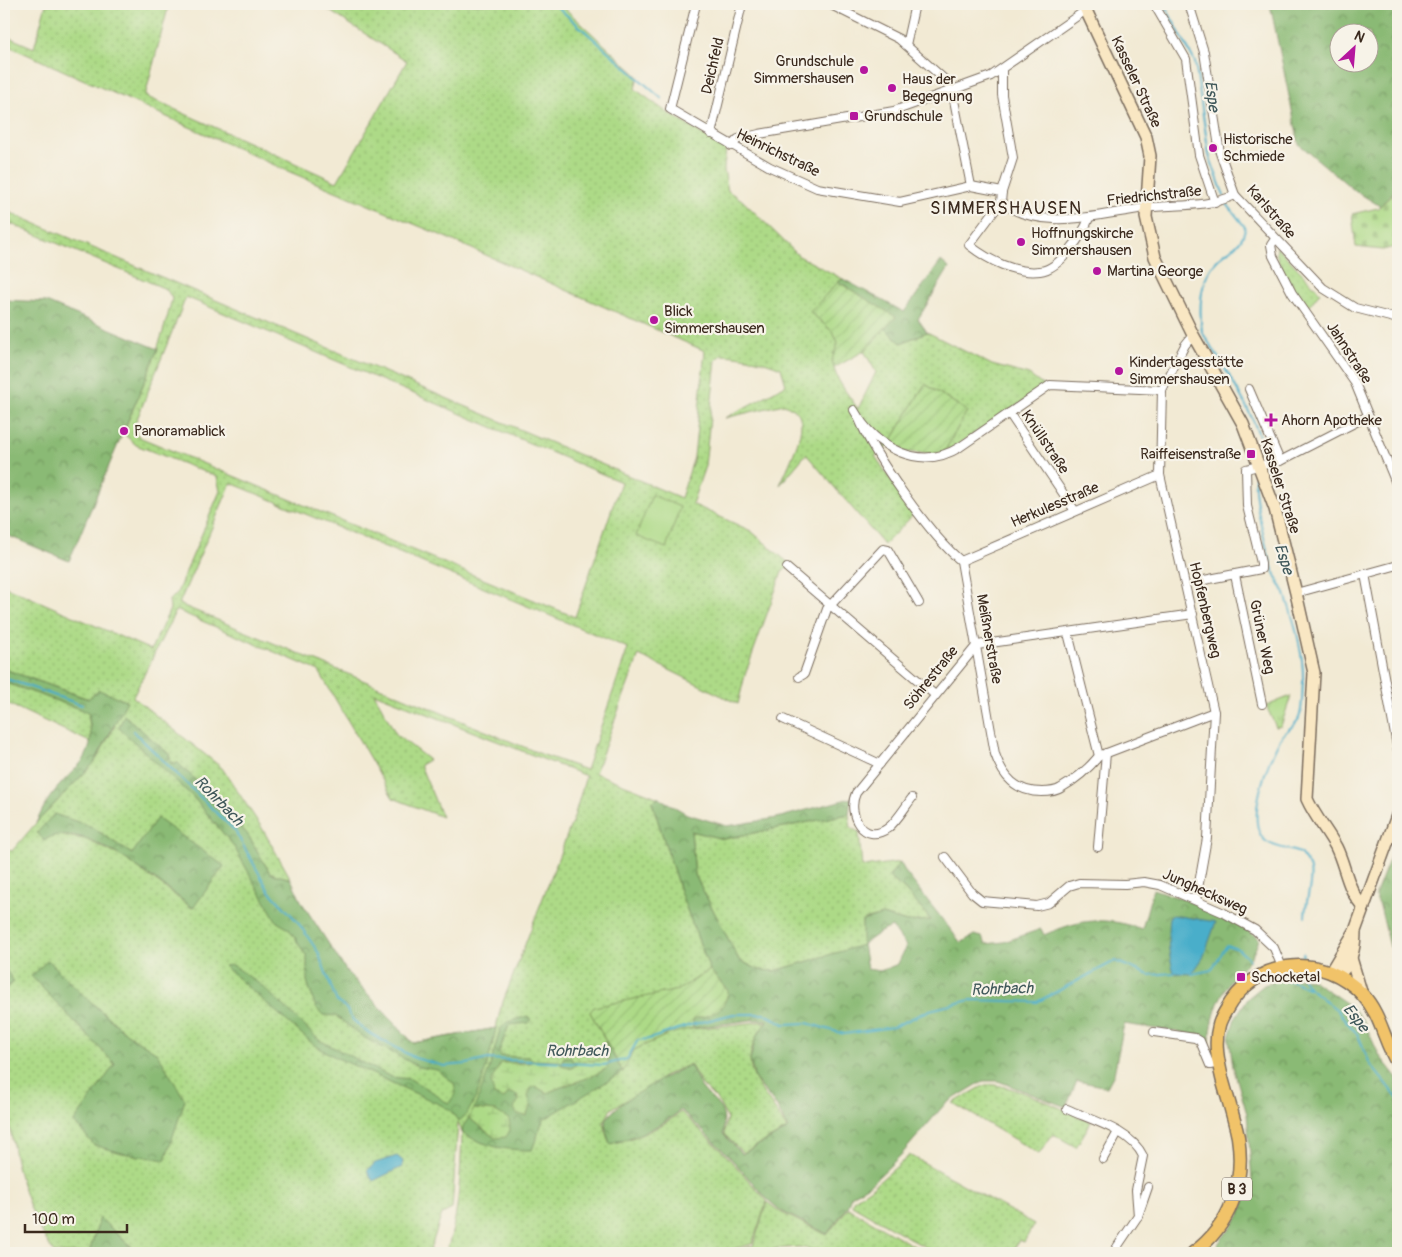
<svg xmlns="http://www.w3.org/2000/svg" width="1402" height="1257" font-family="Pangolin,sans-serif">
<style>
.grass{fill:url(#grass-dots);stroke:#748252;fill-rule:evenodd}
.forest{fill:url(#forest-crowns);stroke:#627249;fill-rule:evenodd}
.wetland{fill:url(#wetland-marsh);stroke:#748252}
.cemetery{fill:url(#cemetery-stones);stroke:#748252}
.park{fill:url(#park-tufts);stroke:#748252}
.garden{fill:url(#garden-furrows);stroke:#748252}
.pitch{fill:#adda87;stroke:#748252}
.water{fill:#4aaeca;stroke:#426c74}
.lines{fill:none;stroke-linecap:round;stroke-linejoin:round}
.stream{stroke:#4aaeca;stroke-width:2}
.street-casing{stroke:#7b6d5e;stroke-width:10}
.secondary-casing{stroke:#7b6d5e;stroke-width:14}
.primary-casing{stroke:#7b6d5e;stroke-width:15}
.street{stroke:#fff;stroke-width:8}
.secondary{stroke:#f9e7c3;stroke-width:11}
.primary{stroke:#f1c369;stroke-width:12}
.poi-dot{fill:#b5179e;stroke:#f7f3e8;stroke-width:2}
.labels{text-anchor:middle;dominant-baseline:central;stroke-width:4.5;stroke-linejoin:round;paint-order:stroke}
.shield{fill:#f7f3e8;stroke:#73665b;stroke-width:1}
.shield-label{font-size:14px;font-weight:bold;fill:#3b2a1e}
.poi-label{font-size:15px;fill:#3b2a1e;stroke:#f7f3e8;text-anchor:start}
.street-label{font-size:15px;fill:#3b2a1e;stroke:#f7f3e8}
.water-label{font-size:16px;font-style:italic;fill:#40585a;stroke:#f7f3e8}
.quarter-label{font-size:18px;letter-spacing:1px;fill:#3b2a1e;stroke:#f7f3e8}
</style>
<defs>
<pattern id="grass-dots" width="8" height="8" patternUnits="userSpaceOnUse" patternTransform="scale(1.25)"><rect width="8" height="8" fill="#adda87"/><path d="M2 2h.1M6 6h.1" fill="none" stroke="#96bb74" stroke-width="1.8" stroke-linecap="round"/></pattern>
<pattern id="forest-crowns" width="20" height="18" patternUnits="userSpaceOnUse" patternTransform="scale(1.25)"><rect width="20" height="18" fill="#8aba74"/><path d="M2 6a3 3 0 1 1 6 0M12 15a3 3 0 1 1 6 0" fill="none" stroke="#72975f"/></pattern>
<pattern id="wetland-marsh" width="20" height="14" patternUnits="userSpaceOnUse" patternTransform="scale(1.25)"><rect width="20" height="14" fill="#adda87"/><path d="M1 5h8M5 5V1M11 12h8M15 12V8" fill="none" stroke="#96bb74"/></pattern>
<pattern id="cemetery-stones" width="16" height="16" patternUnits="userSpaceOnUse" patternTransform="scale(1.25)"><rect width="16" height="16" fill="#adda87"/><path d="M2 7V4a2 2 0 0 1 4 0v3zM10 15v-3a2 2 0 0 1 4 0v3z" fill="#96bb74"/></pattern>
<pattern id="park-tufts" width="24" height="20" patternUnits="userSpaceOnUse" patternTransform="scale(1.25)"><rect width="24" height="20" fill="#adda87"/><path d="M3 7l-1-3M5 7V3M7 7l1-3M15 17l-1-3M17 17v-4M19 17l1-3" fill="none" stroke="#96bb74"/></pattern>
<pattern id="garden-furrows" width="10" height="10" patternUnits="userSpaceOnUse" patternTransform="scale(1.25)"><rect width="10" height="10" fill="#adda87"/><path d="M-1 1l2-2M0 10L10 0M9 11l2-2" fill="none" stroke="#96bb74"/></pattern>
</defs>
<rect width="100%" height="100%" fill="#f7f3e8"/>
<filter id="ink" filterUnits="userSpaceOnUse"><feTurbulence type="fractalNoise" baseFrequency=".02" numOctaves="2"/><feDisplacementMap in="SourceGraphic" scale="10" xChannelSelector="R" yChannelSelector="G"/><feConvolveMatrix kernelMatrix="1 2 1 2 8 2 1 2 1" color-interpolation-filters="sRGB"/></filter>
<filter id="wash" filterUnits="userSpaceOnUse"><feTurbulence type="fractalNoise" baseFrequency=".0096" numOctaves="4" result="noise"/><feDisplacementMap in="SourceGraphic" scale="20" xChannelSelector="R" yChannelSelector="G"/><feGaussianBlur stdDeviation="1.12" result="paint"/><feColorMatrix in="noise" values="0 0 0 0 0 0 0 0 0 0 0 0 0 0 0 0 0 1.4 0 .05"/><feComposite in="paint" operator="in"/></filter>
<g filter="url(#wash)">
<rect width="100%" height="100%" fill="#f2ead4"/>
<!-- grass -->
<g class="grass">
<path d="M46,4H169L145,96L337,182L407,61L319,4H560L638,76L635,89L665,111L726,149L724,169L728,191L742,200L799,256L843,279L838,282L810,312L832,331L838,342C837,349 832,356 833,362C834,379 849,395 858,409L876,372L864,351L885,328L901,343L927,332L992,365L1029,375L1045,387L943,454L967,411L925,384L889,445L875,456L914,514L884,545L806,454L780,485C786,470 809,428 798,413C795,409 788,406 784,404L725,418L786,385L781,368C761,360 743,356 722,355L716,360L705,466L692,504L751,531L791,565L782,572L745,675L738,704L639,655L595,773L659,798L652,802L681,894L710,970L678,990L590,1012L623,1071L634,1050L669,1034L683,1030L767,1021C729,1071 764,1085 787,1129L743,1153L724,1134L727,1118L718,1101L702,1085L690,1064L666,1075L648,1088L611,1109L604,1122L605,1131L610,1144C639,1137 657,1130 681,1112L724,1153L767,1201L752,1244L718,1253H446C460,1212 460,1175 462,1133L458,1122L452,1209L442,1214L429,1253H128L132,1247L100,1219L89,1253H54C36,1225 23,1194 16,1161C12,1144 12,1128 4,1113V989L14,982L5,970L4,971V847L12,851L36,823L94,763L115,726L89,699L4,669V586L151,650L170,609L169,600L176,595L220,491L217,477L136,445L123,433C141,389 162,345 172,298L166,289L4,221V210L681,498L694,457L705,351L438,234L290,172L4,44V35L34,48ZM186,297L621,482L575,617L139,437L135,431V424ZM231,483L628,648L586,770L541,754L179,604ZM176,610L319,671L393,798L442,817L420,765L429,760L396,734L374,693L586,776L574,817L501,1007L496,1028L413,1043L347,972L302,903L248,870L233,845L193,797L165,769L124,716L169,754L171,763L178,764L214,798L248,835L270,873L291,879L262,828L222,768L133,697ZM90,826L132,854L192,908L125,858L85,839L58,835ZM48,960L84,996L127,1034L157,1053L74,1122L115,1065Z"/>
<path d="M1277,247L1320,292L1307,309C1298,296 1272,260 1277,247Z"/>
<polygon points="4,682 88,712 92,743 4,702"/>
<polygon points="849,814 851,828 859,832 862,867 900,862 889,877 905,890 931,920 907,922 882,915 862,921 863,945 775,971 759,970 739,960 695,875 691,831 724,839"/>
<path d="M985,1085C1008,1081 1068,1112 1091,1122L1076,1147L1053,1134L1039,1154L953,1103Z"/>
<polygon points="910,1155 1034,1224 1024,1242 1019,1240 1012,1253 935,1253 852,1205 853,1200 874,1186"/>
<polygon points="767,1202 780,1212 827,1235 848,1208 926,1253 831,1253 799,1247 725,1253 753,1246"/>
</g>
<!-- forest -->
<g class="forest">
<path d="M1270,4H1398V187L1380,206L1354,190L1299,144ZM1340,32H1370V62H1340Z"/>
<polygon points="941,261 949,268 918,319 927,332 901,343 885,328 895,317 838,282 843,279 904,312"/>
<polygon points="4,300 46,302 158,349 69,561 4,534"/>
<path d="M4,669L88,699L99,690L127,701L94,763L36,823C41,813 46,801 54,792C80,760 98,760 88,712L4,682Z"/>
<path d="M124,715L169,754L171,763H178L214,798L248,835L270,873L291,879L302,903L347,972L413,1043L496,1028C492,1047 477,1114 458,1121L452,1112L441,1105L335,1057L314,1045L224,966L233,965L262,986L319,1040L391,1077L410,1079L436,1094L442,1100L449,1103L456,1093L454,1083L437,1070L419,1067L363,1037L336,1016L323,1015L316,1008L307,981V957L289,929L277,922L233,845L193,797L119,728Z"/>
<path d="M659,798L687,814L727,826L777,818L851,798L849,814L723,839L691,831L695,875L739,960L759,970L775,971L862,945V921L882,915L907,922L931,920L905,890L889,877L900,862L906,873L961,943L974,935L982,937L986,944L1004,942L1041,929L1044,935C1081,919 1103,916 1142,929L1153,889C1190,902 1230,914 1259,939C1254,956 1246,964 1234,977C1214,1000 1211,1027 1208,1056L1203,1037L1198,1035L1124,1024L1114,1074L1107,1087L1077,1081L1066,1107L998,1081H983L945,1104L901,1155L873,1182L851,1196L847,1207L827,1234L781,1211L767,1199L728,1155L681,1110C659,1128 637,1136 610,1144C608,1137 604,1128 606,1121C611,1104 672,1073 690,1065C694,1072 697,1080 701,1087C717,1107 727,1105 723,1134L742,1154L788,1129L777,1107L755,1079L750,1060L756,1037L768,1020H751L693,1028L692,1019L728,991L710,970L681,894L652,802ZM892,927L906,946L898,964L880,971L867,969L863,944L880,932Z"/>
<path d="M54,814L90,826L132,854L157,818L224,866L193,908C161,885 99,831 59,835C54,835 49,838 44,840L37,833Z"/>
<polygon points="1398,837 1398,949 1390,947 1380,906 1375,896"/>
<polygon points="48,960 84,996 127,1034 157,1053 185,1100 165,1160 122,1153 94,1145 74,1122 115,1064 31,976"/>
<polygon points="6,970 14,982 4,989 4,971"/>
<polygon points="1286,977 1312,980 1352,1007 1364,1022 1379,1055 1398,1079 1398,1253 1211,1253 1240,1215 1252,1180 1247,1114 1233,1066 1229,1038 1235,1018 1248,998 1264,985"/>
<path d="M528,1016L531,1020L529,1023L509,1025L499,1052L501,1056L530,1057L533,1060L532,1064L514,1062L508,1093L516,1094L519,1100C528,1096 529,1089 535,1086L547,1093C567,1083 589,1080 607,1068L609,1060L605,1040L623,1072L543,1120L532,1150C503,1150 488,1147 462,1133L463,1126L469,1118L495,1138V1111L474,1109L489,1070L500,1029L507,1022Z"/>
<polygon points="564,1057 570,1057 576,1065 573,1068 560,1065"/>
<polygon points="100,1218 132,1248 128,1253 89,1253"/>
</g>
<!-- wetland -->
<g class="wetland">
<path d="M533,1060L560,1061L561,1065L572,1068L576,1065L575,1061L609,1060L607,1068C589,1080 567,1083 547,1093L535,1086L531,1088L528,1096L531,1106L526,1116L517,1114L514,1108L519,1100L516,1094L508,1093L504,1099L494,1095L491,1081L501,1063H531Z"/>
<polygon points="474,1109 495,1111 509,1119 510,1130 506,1137 495,1138 469,1118"/>
</g>
<!-- cemetery -->
<polygon class="cemetery" points="1398,189 1398,246 1383,250 1356,247 1352,214 1378,208"/>
<!-- park -->
<polygon class="park" points="1291,696 1281,726 1276,727 1266,706"/>
<!-- garden -->
<g class="garden">
<polygon points="838,282 896,317 864,351 834,368 832,360 838,342 832,331 810,312"/>
<polygon points="925,384 967,411 943,454 903,452 889,445"/>
<path d="M710,970L728,991C725,1012 711,1015 693,1019V1028L669,1034L634,1050L623,1072L590,1012L594,1007L678,990Z"/>
</g>
<!-- pitch -->
<polygon class="pitch" points="652,495 680,507 666,548 636,536"/>
<!-- water -->
<g class="water">
<path d="M1173,915L1216,922L1203,958L1192,974L1174,973C1168,953 1167,938 1169,917Z"/>
<polygon points="397,1156 403,1161 402,1167 373,1181 367,1171 375,1163"/>
</g>
<g class="lines">
<!-- stream -->
<g class="stream">
<polyline points="554,4 662,99"/>
<polyline points="1164,4 1195,62 1209,155 1224,196"/>
<path d="M1227,204L1245,227C1243,248 1225,249 1214,264C1199,283 1199,309 1202,332C1216,354 1271,437 1262,460"/>
<path d="M1256,473C1250,489 1267,551 1273,570C1276,579 1283,587 1286,597C1295,623 1304,655 1303,682C1302,692 1303,712 1298,720C1294,726 1287,730 1282,736C1269,756 1242,825 1267,842C1274,847 1292,850 1300,853C1303,858 1309,864 1310,870C1313,882 1305,903 1305,917"/>
<polyline points="4,678 82,705"/>
<polyline points="133,731 235,831 269,891 297,921 318,952 337,1002 345,1007 353,1020 367,1032 415,1058 444,1066 467,1064 488,1059 604,1065 627,1059 638,1040 649,1039 687,1026 733,1014 765,1014 784,1024 807,1023 844,1034 893,1027 930,1010 970,1000 1037,1002 1115,961 1149,975 1174,973"/>
<polyline points="1302,962 1303,953"/>
<polyline points="1302,972 1302,978 1309,988 1336,1009 1358,1035 1370,1064 1398,1099"/>
<polyline points="1192,974 1211,970 1227,945 1238,949 1250,960"/>
<polyline points="1270,978 1293,981 1308,988"/>
</g>
</g>
</g>
<g filter="url(#ink)">
<g class="lines">
<defs>
<g id="street">
<path d="M696,4L670,109L770,167L817,188L900,202L971,186L1002,192L1001,202C1043,233 1099,214 1145,208C1176,204 1207,208 1235,195"/>
<polyline points="829,4 899,39 944,79 952,90 971,186"/>
<polyline points="1154,4 1186,59 1199,155 1215,203"/>
<polyline points="1189,4 1204,52 1220,153 1235,195 1323,288 1355,308 1398,319"/>
<polyline points="906,45 915,4"/>
<polyline points="711,134 742,4"/>
<polyline points="731,146 738,139 759,134 894,111 991,76 1086,10"/>
<polyline points="1002,192 1013,158 1002,95 1002,70"/>
<path d="M1001,202L969,245C988,260 1015,274 1040,271C1060,269 1083,235 1089,218"/>
<polyline points="1275,239 1271,245 1273,256 1292,293 1355,383 1398,488"/>
<polyline points="1193,335 1185,345 1162,390 1160,475 1214,712 1207,838 1196,900"/>
<polyline points="1249,389 1280,461"/>
<path d="M854,410C875,448 920,472 960,447L1050,385L1162,390"/>
<polyline points="1009,413 1075,511"/>
<path d="M859,419C875,457 929,534 961,561L995,754C1003,777 1016,792 1042,792C1048,792 1055,792 1061,788C1075,780 1089,768 1099,756L1214,712"/>
<polyline points="961,561 1160,475"/>
<polyline points="787,568 935,695"/>
<polyline points="1365,574 1398,751"/>
<polyline points="1235,575 1262,704"/>
<polyline points="1199,581 1261,569 1261,563 1247,506 1246,469 1280,461 1368,416"/>
<polyline points="1296,593 1398,565"/>
<polyline points="1068,633 1099,756"/>
<polyline points="799,677 804,674 827,609 883,549 888,550 919,603"/>
<polyline points="783,719 880,764"/>
<path d="M912,798C905,807 897,821 888,828C864,846 846,814 856,793L977,645L1193,614"/>
<polyline points="1098,847 1106,753"/>
<polyline points="945,857 972,893 982,901 1037,906 1049,903 1069,886 1079,883 1125,884 1144,882 1160,885 1224,913 1255,930 1274,948 1282,967"/>
<polyline points="1154,1032 1195,1038 1200,1041 1210,1065 1219,1063"/>
<path d="M1067,1109C1091,1120 1131,1130 1143,1156L1136,1190L1138,1216"/>
<polyline points="1103,1159 1118,1132"/>
<polyline points="1113,1253 1138,1216 1148,1187"/>
</g>
<g id="secondary">
<path d="M1083,4L1146,137L1150,156L1146,217L1155,257L1193,335L1243,424L1275,509L1296,593L1314,673L1307,799C1315,817 1327,830 1336,847C1346,867 1347,891 1364,907"/>
<path d="M1355,931C1355,945 1353,962 1341,972L1331,971L1355,931L1398,813"/>
<polyline points="1351,958 1362,995"/>
</g>
<path id="primary" d="M1193,1253C1231,1225 1245,1183 1238,1137C1234,1117 1227,1097 1222,1078C1218,1061 1214,1043 1219,1025C1221,1017 1227,1009 1231,1002C1263,957 1324,954 1362,994C1382,1016 1383,1040 1398,1064"/>
</defs>
<!-- street casing -->
<use href="#street" class="street-casing"/>
<!-- secondary casing -->
<use href="#secondary" class="secondary-casing"/>
<!-- primary casing -->
<use href="#primary" class="primary-casing"/>
<!-- street -->
<use href="#street" class="street"/>
<!-- secondary -->
<use href="#secondary" class="secondary"/>
<!-- primary -->
<use href="#primary" class="primary"/>
</g>
</g>
<!-- markers -->
<g class="poi-dot">
<circle cx="864" cy="70" r="5"/>
<circle cx="892" cy="88" r="5"/>
<rect x="849" y="111" width="10" height="10" rx="2.5"/>
<circle cx="1213" cy="148" r="5"/>
<circle cx="1021" cy="242" r="5"/>
<circle cx="1097" cy="271" r="5"/>
<circle cx="654" cy="320" r="5"/>
<circle cx="1119" cy="371" r="5"/>
<path d="M1268.5 412.5h5v5h5v5h-5v5h-5v-5h-5v-5h5z"/>
<circle cx="124" cy="431" r="5"/>
<rect x="1246" y="449" width="10" height="10" rx="2.5"/>
<rect x="1236" y="972" width="10" height="10" rx="2.5"/>
</g>
<g class="labels">
<!-- shield labels -->
<rect class="shield" x="1222" y="1177.5" width="30" height="23" rx="4"/>
<g class="shield-label">
<text x="1237" y="1189">B 3</text>
</g>
<!-- poi labels -->
<g class="poi-label">
<text x="854" y="61" text-anchor="end">Grundschule<tspan x="854" dy="17">Simmershausen</tspan></text>
<text x="902" y="79">Haus der<tspan x="902" dy="17">Begegnung</tspan></text>
<text x="864" y="116">Grundschule</text>
<text x="1223" y="139">Historische<tspan x="1223" dy="17">Schmiede</tspan></text>
<text x="1031" y="233">Hoffnungskirche<tspan x="1031" dy="17">Simmershausen</tspan></text>
<text x="1107" y="271">Martina George</text>
<text x="664" y="311">Blick<tspan x="664" dy="17">Simmershausen</tspan></text>
<text x="1129" y="362">Kindertagesstätte<tspan x="1129" dy="17">Simmershausen</tspan></text>
<text x="1281" y="420">Ahorn Apotheke</text>
<text x="134" y="431">Panoramablick</text>
<text x="1241" y="454" text-anchor="end">Raiffeisenstraße</text>
<text x="1251" y="977">Schocketal</text>
</g>
<!-- street labels -->
<g class="street-label">
<text transform="translate(713 66) rotate(-77)">Deichfeld</text>
<text transform="translate(1136 82) rotate(65)">Kasseler Straße</text>
<text transform="translate(778 153) rotate(26)">Heinrichstraße</text>
<text transform="translate(1154 196) rotate(-6)">Friedrichstraße</text>
<text transform="translate(1271 212) rotate(49)">Karlstraße</text>
<text transform="translate(1349 353) rotate(57)">Jahnstraße</text>
<text transform="translate(1045 442) rotate(56)">Knüllstraße</text>
<text transform="translate(1280 486) rotate(72)">Kasseler Straße</text>
<text transform="translate(1055 505) rotate(-23)">Herkulesstraße</text>
<text transform="translate(1205 610) rotate(77)">Hopfenbergweg</text>
<text transform="translate(1262 637) rotate(78)">Grüner Weg</text>
<text transform="translate(989 639) rotate(80)">Meißnerstraße</text>
<text transform="translate(931 678) rotate(-51)">Söhrestraße</text>
<text transform="translate(1205 892) rotate(24)">Junghecksweg</text>
</g>
<!-- water labels -->
<g class="water-label">
<text transform="translate(1212 96) rotate(82)">Espe</text>
<text transform="translate(1284 559) rotate(72)">Espe</text>
<text transform="translate(219 801) rotate(46)">Rohrbach</text>
<text transform="translate(1002 989) rotate(-2)">Rohrbach</text>
<text transform="translate(1356 1018) rotate(52)">Espe</text>
<text x="577" y="1051">Rohrbach</text>
</g>
<!-- quarter labels -->
<g class="quarter-label">
<text x="1006" y="208">SIMMERSHAUSEN</text>
</g>
</g>
<!-- margin -->
<rect width="1402" height="1257" fill="none" stroke="#f7f3e8" stroke-width="20"/>
<!-- north arrow -->
<g transform="translate(1354 48) rotate(26)"><circle r="24" fill="#f7f3e8" stroke="#aca397"/>
<path d="M0-4L9 19L0 12L-9 19Z" fill="#b5179e"/>
<text y="-8" font-size="14" font-weight="bold" text-anchor="middle" fill="#3b2a1e">N</text>
</g>
<!-- scale -->
<path d="M25 1224v8h102v-8" fill="none" stroke="#3b2a1e" stroke-width="2.5"/>
<text x="32" y="1224" font-size="15" fill="#3b2a1e" stroke="#f7f3e8" stroke-width="4" paint-order="stroke">100 m</text>
</svg>
